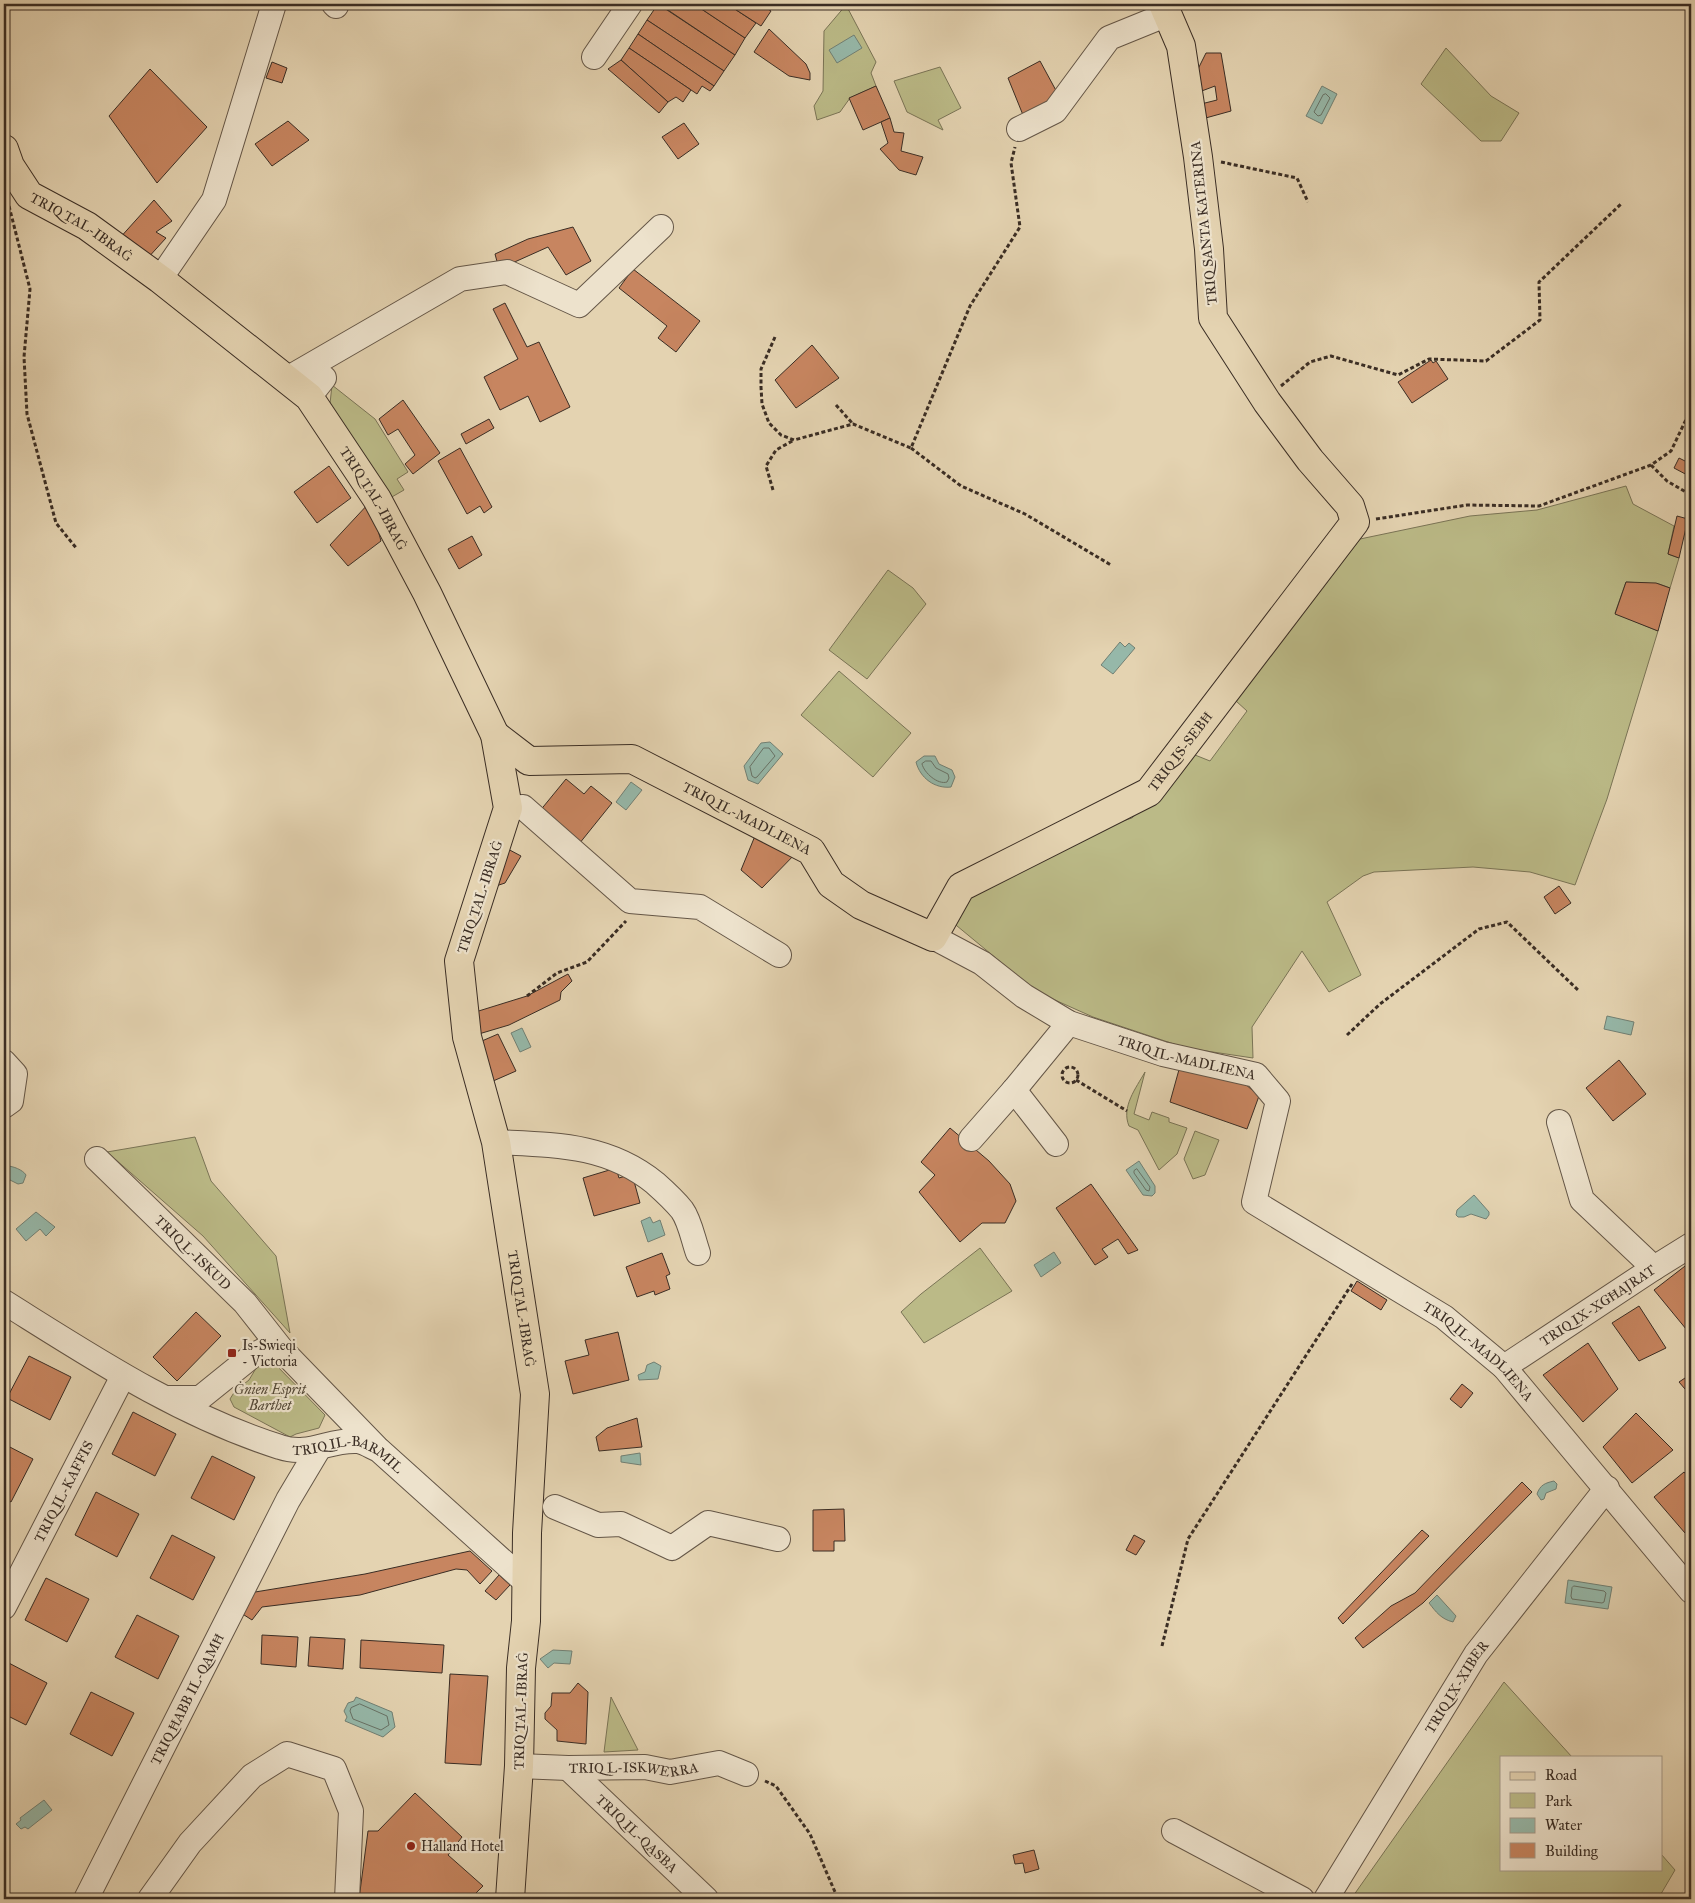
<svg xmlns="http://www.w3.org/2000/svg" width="1695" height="1903" font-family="'IM FELL Great Primer',serif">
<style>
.green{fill:#bbba87;stroke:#7a7456}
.water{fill:#96b8a9;stroke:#718074}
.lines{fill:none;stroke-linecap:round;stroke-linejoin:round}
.shore{stroke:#687266;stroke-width:1}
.building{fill:#c78560;stroke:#3a2d24}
.minor-casing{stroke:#645647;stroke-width:26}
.major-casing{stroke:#3a2d24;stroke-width:30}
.path{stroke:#3a2d24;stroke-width:3;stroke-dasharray:4 2.5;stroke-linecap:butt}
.minor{stroke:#ede2cc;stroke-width:24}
.major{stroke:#e4d3b1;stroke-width:28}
.poi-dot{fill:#8f2418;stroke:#ede2cc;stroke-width:2}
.labels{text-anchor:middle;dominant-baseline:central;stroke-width:4.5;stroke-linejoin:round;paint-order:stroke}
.street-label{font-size:14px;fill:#3a2d24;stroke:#ede2cc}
.poi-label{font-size:14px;fill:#3a2d24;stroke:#ede2cc;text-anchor:start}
.park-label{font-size:14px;font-style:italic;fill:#544938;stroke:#ede2cc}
</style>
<rect width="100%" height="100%" fill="#e4d3b1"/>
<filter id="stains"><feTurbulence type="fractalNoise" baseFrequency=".004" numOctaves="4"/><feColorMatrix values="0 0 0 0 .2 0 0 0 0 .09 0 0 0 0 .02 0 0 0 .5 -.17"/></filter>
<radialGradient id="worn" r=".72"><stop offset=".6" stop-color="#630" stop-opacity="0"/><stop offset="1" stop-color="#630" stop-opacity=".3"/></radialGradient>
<!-- green -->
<g class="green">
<polygon points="846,5 876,62 871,73 876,86 850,98 840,112 817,120 814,106 823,91 824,31"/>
<polygon points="1446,48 1491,96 1519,113 1501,141 1481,141 1421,84"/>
<polygon points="940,67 961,108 938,120 943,130 907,112 894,81"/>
<polygon points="332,385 375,419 408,472 397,479 404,490 390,498 329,413"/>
<polygon points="1626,486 1633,504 1674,526 1668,554 1679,558 1670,588 1659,584 1626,582 1615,613 1658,631 1607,799 1575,885 1530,872 1473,867 1374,872 1363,876 1327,902 1361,975 1329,992 1302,951 1252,1027 1253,1058 1186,1048 1093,1017 1037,992 951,921 959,902 1070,838 1132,818 1157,794 1190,753 1210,761 1247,711 1236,701 1360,539 1470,516 1537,510"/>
<polygon points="888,570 913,588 926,604 867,679 829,650"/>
<polygon points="839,671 911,733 873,777 801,715"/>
<path d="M1145,1072L1134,1114L1149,1120L1152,1112L1169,1118V1122L1187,1128L1177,1154L1159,1170L1138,1130L1129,1126C1121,1107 1136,1088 1145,1072Z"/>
<polygon points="1195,1131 1219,1140 1205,1175 1193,1179 1184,1159"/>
<polygon points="195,1137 211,1181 276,1256 290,1333 203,1236 107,1152"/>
<polygon points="980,1248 1012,1291 924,1343 901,1312 921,1294"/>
<polygon points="265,1359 270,1365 273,1362 325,1415 319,1428 296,1434 290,1437 234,1407 230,1399 235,1391 249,1380 261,1360"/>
<polygon points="1504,1682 1572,1757 1501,1757 1501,1869 1661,1869 1661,1854 1675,1870 1658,1899 1351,1899"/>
<polygon points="611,1697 638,1750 604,1752"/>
</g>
<!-- water -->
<g class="water">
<polygon points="854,35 862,48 837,63 829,50"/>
<polygon points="1322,86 1337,94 1322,124 1306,116"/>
<polygon points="1120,642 1125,647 1129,643 1135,648 1113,674 1101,665"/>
<polygon points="770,742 783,754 758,784 748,780 744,766 761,743"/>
<path d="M924,756H935L939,764L952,770L955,777L951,787C935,789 920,778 916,762Z"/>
<polygon points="631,782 642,790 626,810 616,802"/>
<polygon points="1607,1016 1634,1022 1631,1035 1604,1029"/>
<polygon points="522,1028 531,1047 520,1052 511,1033"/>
<polygon points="1139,1161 1155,1186 1155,1193 1152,1196 1143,1195 1126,1170"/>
<path d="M7,1166C13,1166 23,1170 26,1175L23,1183L18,1184L4,1177V1168Z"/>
<polygon points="1474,1195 1489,1212 1489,1215 1486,1219 1471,1214 1464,1217 1458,1217 1456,1215 1457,1210"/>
<polygon points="36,1212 55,1227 46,1236 40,1229 26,1241 16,1229"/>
<polygon points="650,1217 653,1223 660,1220 665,1235 648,1242 641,1221"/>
<polygon points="1054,1252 1061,1263 1041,1277 1034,1265"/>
<polygon points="654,1362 661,1366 658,1379 639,1380 638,1375 645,1372 647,1365"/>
<polygon points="640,1453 641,1465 621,1462 621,1456"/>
<path d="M1554,1481L1557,1484L1556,1489L1546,1493L1544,1499L1541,1500L1537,1494C1540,1485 1545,1483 1554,1481Z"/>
<polygon points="1568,1580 1612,1587 1608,1609 1565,1603"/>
<path d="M1437,1595L1456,1616L1453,1622C1441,1619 1436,1612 1429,1603Z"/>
<polygon points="553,1650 572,1651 570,1664 554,1663 548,1668 540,1659"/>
<polygon points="356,1697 392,1712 395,1727 383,1737 345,1721 347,1717 344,1711 348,1703 354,1701"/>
<polygon points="44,1800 52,1810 28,1829 25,1827 21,1829 16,1824 21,1820 20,1818"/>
</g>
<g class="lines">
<!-- shore -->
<g class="shore">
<polygon points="1326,94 1330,98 1321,115 1318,116 1314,112 1323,95"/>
<polygon points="764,748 769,748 775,756 757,777 755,778 752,776 750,767"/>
<path d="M926,761H931L936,768L948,774L949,778L947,782C938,785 924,773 922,764Z"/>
<polygon points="1137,1169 1150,1187 1149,1191 1146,1190 1134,1173 1134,1171"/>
<polygon points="1574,1586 1604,1591 1606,1593 1604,1602 1602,1603 1572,1599 1571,1596 1572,1588"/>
<polygon points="360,1704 387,1716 389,1725 381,1730 353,1719 350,1711 351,1708"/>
</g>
</g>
<!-- building -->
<g class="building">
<polygon points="658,4 735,55 724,71 647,20"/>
<polygon points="659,4 694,4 745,38 735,55"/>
<polygon points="694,4 727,4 756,23 745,38"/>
<polygon points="727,4 760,4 771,11 761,26"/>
<polygon points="647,20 724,71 714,86 638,34"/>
<polygon points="769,29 806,64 810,73 810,80 789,76 754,52"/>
<polygon points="638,34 714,86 710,91 702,86 697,94 629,48"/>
<polygon points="629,48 691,90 683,102 676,97 668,102 621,60"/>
<polygon points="1206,53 1221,53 1231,111 1202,119 1201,104 1217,100 1215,86 1199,92 1196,73"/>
<polygon points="621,60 668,102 659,113 608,69"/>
<polygon points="1040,61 1059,96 1023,115 1008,78"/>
<polygon points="272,62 287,68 282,83 266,78"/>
<polygon points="150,69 207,127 157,183 109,116"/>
<polygon points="876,86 890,118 863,130 849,98"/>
<polygon points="890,118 894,132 904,133 901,151 923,157 916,175 899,170 880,149 888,143 881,122"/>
<polygon points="288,121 309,140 272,166 255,144"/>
<polygon points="684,123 699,144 678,159 662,137"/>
<polygon points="154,200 172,221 156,232 166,238 146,260 118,240"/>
<polygon points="573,227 591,261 566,275 548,247 499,269 495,254 528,239"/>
<polygon points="633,269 700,321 676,352 658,338 667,326 619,288"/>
<polygon points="505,303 527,347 539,342 570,407 540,422 528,396 500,410 484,377 518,359 493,309"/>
<polygon points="812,345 839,378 796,408 775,380"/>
<polygon points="1431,360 1433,363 1436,361 1448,379 1412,403 1398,382"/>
<polygon points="403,400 440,453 413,474 405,464 415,455 398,429 388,435 379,419"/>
<polygon points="489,419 494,428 466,444 461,434"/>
<polygon points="1691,432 1691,443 1686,441"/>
<polygon points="460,448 492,507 484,513 480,506 467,514 438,461"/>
<polygon points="1679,458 1691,464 1691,477 1674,468"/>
<polygon points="329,466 351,498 317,523 294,492"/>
<polygon points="370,502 381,541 348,566 330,545"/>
<polygon points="1677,516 1688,519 1679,558 1668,554"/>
<polygon points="472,536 482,555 459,569 448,549"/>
<polygon points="1626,582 1656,583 1670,588 1658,631 1615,614"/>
<polygon points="566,779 584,794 591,786 612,803 579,844 539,812"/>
<polygon points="757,831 798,851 762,888 741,870"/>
<polygon points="504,847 521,856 505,883 484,890"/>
<polygon points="1559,886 1571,903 1555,914 1544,897"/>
<polygon points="568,974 572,981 561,992 560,1000 509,1025 472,1036 469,1014 527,996"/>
<polygon points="498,1034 516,1071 484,1085 475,1044"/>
<polygon points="1619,1060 1646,1094 1613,1121 1586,1088"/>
<polygon points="1180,1066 1236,1076 1259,1096 1247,1129 1170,1102"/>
<polygon points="950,1128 989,1161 1010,1184 1016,1201 1005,1223 982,1223 960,1242 919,1192 935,1175 921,1162"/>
<polygon points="616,1168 619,1178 632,1174 640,1203 594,1216 583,1178"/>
<polygon points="1091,1184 1138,1250 1128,1254 1118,1239 1102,1249 1108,1257 1095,1265 1056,1208"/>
<polygon points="662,1253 670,1274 666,1276 670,1289 655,1295 654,1291 637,1297 626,1267"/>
<polygon points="1689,1263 1691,1266 1691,1335 1654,1290"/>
<polygon points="1357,1281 1387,1300 1381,1310 1351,1291"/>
<polygon points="1639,1306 1666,1348 1639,1361 1612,1323"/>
<polygon points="196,1312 221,1336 177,1381 153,1357"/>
<polygon points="618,1332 629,1380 573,1394 565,1361 589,1355 585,1340"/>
<polygon points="1588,1343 1618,1389 1583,1422 1543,1375"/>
<polygon points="29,1356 71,1377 50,1420 7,1398"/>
<polygon points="1691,1374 1691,1396 1679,1382"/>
<polygon points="1462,1384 1473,1393 1461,1408 1450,1399"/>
<polygon points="133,1412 176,1434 155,1476 112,1454"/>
<polygon points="1636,1413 1673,1450 1632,1483 1603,1447"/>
<polygon points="637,1418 642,1447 599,1451 596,1437 607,1428"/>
<polygon points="4,1444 33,1459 11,1502 4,1498"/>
<polygon points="212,1456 255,1477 234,1520 191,1498"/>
<polygon points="1684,1472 1691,1480 1691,1526 1685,1533 1654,1497"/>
<polygon points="1522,1482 1532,1492 1423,1603 1363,1648 1355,1638 1391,1606 1415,1593"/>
<polygon points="96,1492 139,1514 117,1557 75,1535"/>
<polygon points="844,1509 845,1541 834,1541 834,1551 813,1551 813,1510"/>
<polygon points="1422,1530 1429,1536 1343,1624 1338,1618"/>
<polygon points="172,1535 215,1557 193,1600 150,1578"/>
<polygon points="1134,1535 1145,1541 1136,1555 1126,1550"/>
<polygon points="470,1551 492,1571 480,1584 467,1570 456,1569 360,1595 262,1607 252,1620 241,1613 249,1593 365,1574"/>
<polygon points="499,1575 510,1585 496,1600 485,1591"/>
<polygon points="46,1578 89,1599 67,1642 25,1620"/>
<polygon points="137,1615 179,1636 158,1679 115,1657"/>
<polygon points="262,1635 298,1637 296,1667 261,1664"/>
<polygon points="310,1637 345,1639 343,1669 308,1666"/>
<polygon points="361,1640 444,1645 442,1673 360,1668"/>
<polygon points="5,1661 47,1683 26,1725 4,1714"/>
<polygon points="450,1674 488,1676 481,1765 445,1763"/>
<polygon points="578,1683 588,1692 586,1744 557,1741 557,1730 545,1719 545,1713 551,1706 552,1693 570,1693"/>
<polygon points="91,1692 134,1713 112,1756 70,1734"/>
<polygon points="415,1793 462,1837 448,1855 483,1886 470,1899 359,1899 368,1831 378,1831"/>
<polygon points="1034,1850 1039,1869 1025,1873 1023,1863 1015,1864 1013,1855"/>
</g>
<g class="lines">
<defs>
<g id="minor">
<polyline points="334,4 336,6"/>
<polyline points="594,57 630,4"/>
<polyline points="1019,129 1055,111 1109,38 1168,14"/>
<polyline points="160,279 214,200 274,4"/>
<polyline points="287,379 460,279 507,272 579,305 661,227"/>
<polyline points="309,397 324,378"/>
<polyline points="508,808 523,807 630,901 700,907 779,955"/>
<path id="s1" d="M933,937L982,963L1024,996L1069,1023L1163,1054L1256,1075L1278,1101L1254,1202L1444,1317L1504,1367L1691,1591"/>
<polyline points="4,1062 15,1074 11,1101 4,1106"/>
<polyline points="1014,1090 1056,1144"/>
<polyline points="1559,1122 1582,1200 1654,1268"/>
<polyline points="971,1139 1014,1090 1069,1023"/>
<path d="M496,1142C554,1145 607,1144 655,1183C664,1191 674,1200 682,1210C690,1221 693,1239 698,1253"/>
<path id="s2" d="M97,1159L245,1303L282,1350"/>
<path id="s3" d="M4,1302C92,1357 179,1415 280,1447C309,1457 329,1439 358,1441C364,1442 372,1447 379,1450L528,1584"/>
<path id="s4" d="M1504,1367L1654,1268L1691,1245"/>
<polyline points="169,1398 200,1398 252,1356 264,1350 282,1350 376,1447"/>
<polyline points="555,1507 598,1525 621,1524 672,1548 708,1523 778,1539"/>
<path id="s5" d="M4,1607L123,1376"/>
<path id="s6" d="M519,1766L568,1768L645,1767L670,1772L719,1763L746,1774"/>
<path id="s7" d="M568,1768L706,1899"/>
<polyline points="1174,1831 1302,1899"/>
<path id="s8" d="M86,1899L288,1500L319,1448"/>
<polyline points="150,1899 190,1843 252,1776 287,1754 334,1769 351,1811 347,1899"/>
<path id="s9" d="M1326,1899L1476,1654L1607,1488"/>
</g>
<g id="major">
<path id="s10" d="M4,149L10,166L29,195L87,226L160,279L309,397L377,499L427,593L495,735L508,808L459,961L467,1037L496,1142L535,1394L527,1533L526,1621L521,1668L519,1766L510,1899"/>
<path id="s11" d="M495,735L529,761L632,759L811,851L831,884L861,905L933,937L961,887L1149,792L1355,522L1350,506L1310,460L1267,402L1213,318L1209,249L1198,157L1181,46L1163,4"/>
</g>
</defs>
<!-- minor casing -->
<use href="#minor" class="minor-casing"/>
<!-- major casing -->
<use href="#major" class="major-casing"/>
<!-- path -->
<g class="path">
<polyline points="1221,162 1297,178 1308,202"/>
<polyline points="9,206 30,289 24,357 27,414 56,523 77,549"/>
<polyline points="4,236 8,234"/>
<polyline points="775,337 761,369 761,387 762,404 769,423 781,435 794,440 853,424 911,448 970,306 1020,227 1011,163 1015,147"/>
<polyline points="1281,386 1310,362 1331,356 1398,375 1429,359 1486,361 1540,320 1539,282 1622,203"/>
<polyline points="836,405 853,424"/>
<polyline points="911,448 961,486 1025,514 1111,565"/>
<polyline points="1651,465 1667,481 1691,495"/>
<polyline points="773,490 766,466 776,450 794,440"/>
<polyline points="1376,519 1467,505 1539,506 1651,465 1671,451 1691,409"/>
<polyline points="527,996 557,973 587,962 626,921"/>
<polyline points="1347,1035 1380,1004 1479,929 1507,922 1579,991"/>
<circle cx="1070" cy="1075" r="8"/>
<polyline points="1076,1080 1127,1111"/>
<polyline points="1162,1646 1188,1539 1352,1284"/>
<polyline points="765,1781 776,1786 810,1834 835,1892"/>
</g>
<!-- minor -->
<use href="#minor" class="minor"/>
<!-- major -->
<use href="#major" class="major"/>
</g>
<!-- markers -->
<g class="poi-dot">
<rect x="227" y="1348" width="10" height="10" rx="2.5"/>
<circle cx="411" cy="1846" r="5"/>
</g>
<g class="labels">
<!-- street labels -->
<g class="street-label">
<text transform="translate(1204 223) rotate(-96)">TRIQ SANTA KATERINA</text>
<text stroke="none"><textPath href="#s10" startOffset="114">TRIQ TAL-IBRAĠ</textPath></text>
<text stroke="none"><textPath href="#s10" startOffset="519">TRIQ TAL-IBRAĠ</textPath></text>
<text stroke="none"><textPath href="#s11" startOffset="820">TRIQ IS-SEBĦ</textPath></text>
<text stroke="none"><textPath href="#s11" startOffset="275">TRIQ IL-MADLIENA</textPath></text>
<text transform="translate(480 897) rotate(-72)">TRIQ TAL-IBRAĠ</text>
<text stroke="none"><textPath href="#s1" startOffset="284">TRIQ IL-MADLIENA</textPath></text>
<text stroke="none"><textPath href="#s2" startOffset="134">TRIQ L-ISKUD</textPath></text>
<text stroke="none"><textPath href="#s4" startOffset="112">TRIQ IX-XGĦAJRAT</textPath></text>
<text stroke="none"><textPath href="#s10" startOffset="1374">TRIQ TAL-IBRAĠ</textPath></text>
<text stroke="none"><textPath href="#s1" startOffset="764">TRIQ IL-MADLIENA</textPath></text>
<text stroke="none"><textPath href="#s3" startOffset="385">TRIQ IL-BARMIL</textPath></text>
<text stroke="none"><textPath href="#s5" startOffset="130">TRIQ IL-KAFFIS</textPath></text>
<text stroke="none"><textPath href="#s9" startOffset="249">TRIQ IX-XIBER</textPath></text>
<text stroke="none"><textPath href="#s8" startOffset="224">TRIQ ĦABB IL-QAMĦ</textPath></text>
<text transform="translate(521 1711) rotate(-88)">TRIQ TAL-IBRAĠ</text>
<text stroke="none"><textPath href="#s6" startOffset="115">TRIQ L-ISKWERRA</textPath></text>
<text stroke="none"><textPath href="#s7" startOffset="95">TRIQ IL-QASBA</textPath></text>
</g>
<!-- poi labels -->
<g class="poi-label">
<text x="242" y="1345">Is-Swieqi<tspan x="242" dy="16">- Victoria</tspan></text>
<text x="421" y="1846">Halland Hotel</text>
</g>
<!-- park labels -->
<g class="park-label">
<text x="270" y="1389">Ġnien Esprit<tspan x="270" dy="16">Barthet</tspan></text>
</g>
</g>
<!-- margin -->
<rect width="1695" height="1903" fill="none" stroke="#e4d3b1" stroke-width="20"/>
<rect x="5" y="5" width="1685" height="1893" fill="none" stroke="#3a2d24" stroke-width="2.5"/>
<rect x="10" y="10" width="1675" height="1883" fill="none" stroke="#3a2d24"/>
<!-- legend -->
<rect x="1500" y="1756" width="162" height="115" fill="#ede2cc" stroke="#a59a89"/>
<rect x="1510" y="1772" width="25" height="8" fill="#e4d3b1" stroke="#a59a89"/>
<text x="1545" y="1780" font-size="15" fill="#3a2d24">Road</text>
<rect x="1510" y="1793" width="25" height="15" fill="#bbba87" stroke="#a59a89"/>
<text x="1545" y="1806" font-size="15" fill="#3a2d24">Park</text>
<rect x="1510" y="1818" width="25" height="15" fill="#96b8a9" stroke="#a59a89"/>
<text x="1545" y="1830" font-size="15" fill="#3a2d24">Water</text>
<rect x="1510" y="1843" width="25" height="15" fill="#c78560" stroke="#a59a89"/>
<text x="1545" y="1856" font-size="15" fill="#3a2d24">Building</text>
<rect width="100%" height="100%" filter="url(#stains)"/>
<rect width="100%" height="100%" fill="url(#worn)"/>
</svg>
